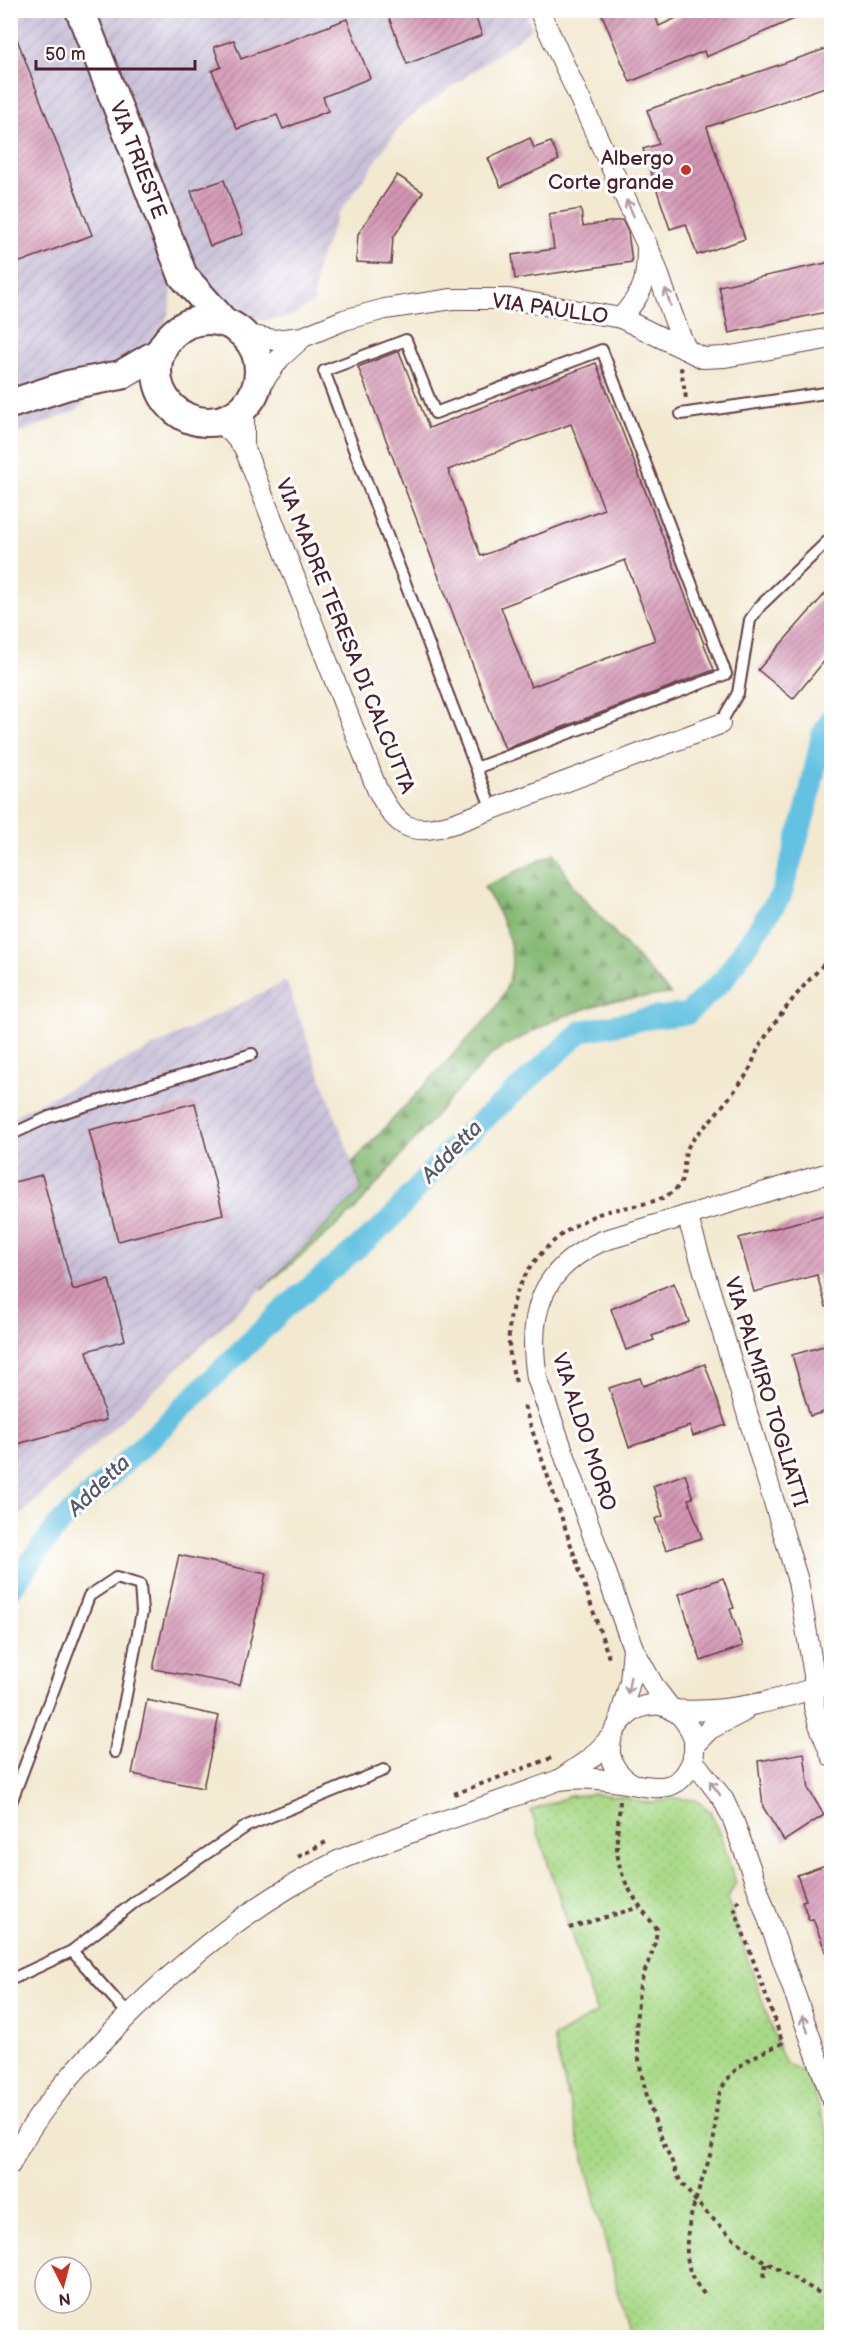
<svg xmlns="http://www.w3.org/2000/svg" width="842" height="2348" font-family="'Balsamiq Sans',sans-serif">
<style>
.industrial{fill:url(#industrial-furrows)}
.forest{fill:url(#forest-firs);stroke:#686c50;stroke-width:1.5}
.park{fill:url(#park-dots);stroke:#797c59;stroke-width:1.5}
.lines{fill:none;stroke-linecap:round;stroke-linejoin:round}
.canal{stroke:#63c2e1;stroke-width:22}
.building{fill:url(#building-hatch);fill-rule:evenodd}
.lane-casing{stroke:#633d44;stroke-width:14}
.street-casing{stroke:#633d44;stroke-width:22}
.secondary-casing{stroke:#633d44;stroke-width:32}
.path{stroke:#633d44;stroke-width:4;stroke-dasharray:4.5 4.5;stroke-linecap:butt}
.lane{stroke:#fff;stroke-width:10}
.street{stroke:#fff;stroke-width:20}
.secondary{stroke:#fff;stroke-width:28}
.oneway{stroke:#ae9aa0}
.poi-dot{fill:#c8321e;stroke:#fff;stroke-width:2}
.labels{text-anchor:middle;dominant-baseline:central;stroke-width:6;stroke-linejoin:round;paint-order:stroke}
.poi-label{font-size:21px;fill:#4a1f2b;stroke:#fff;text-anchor:end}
.street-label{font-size:21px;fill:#4a1f2b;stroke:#fff}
.water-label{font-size:22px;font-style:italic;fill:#53586b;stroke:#fff}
</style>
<defs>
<pattern id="industrial-furrows" width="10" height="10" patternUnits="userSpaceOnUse" patternTransform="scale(1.5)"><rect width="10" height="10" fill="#c8bfd8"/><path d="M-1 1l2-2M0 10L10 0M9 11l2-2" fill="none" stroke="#ada4ba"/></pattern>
<pattern id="forest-firs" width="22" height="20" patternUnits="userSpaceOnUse" patternTransform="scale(1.5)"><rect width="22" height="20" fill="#86b974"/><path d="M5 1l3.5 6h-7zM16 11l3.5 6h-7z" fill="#70965f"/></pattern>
<pattern id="park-dots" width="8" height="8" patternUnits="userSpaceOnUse" patternTransform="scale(1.5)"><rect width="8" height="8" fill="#a8d987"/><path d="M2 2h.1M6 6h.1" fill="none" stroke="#92ba75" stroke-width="1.8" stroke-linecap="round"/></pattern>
<pattern id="building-hatch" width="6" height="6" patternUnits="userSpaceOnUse" patternTransform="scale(1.5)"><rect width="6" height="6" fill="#d396b4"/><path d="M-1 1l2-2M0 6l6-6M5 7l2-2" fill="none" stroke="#ad7a93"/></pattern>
</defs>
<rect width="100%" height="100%" fill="#fff"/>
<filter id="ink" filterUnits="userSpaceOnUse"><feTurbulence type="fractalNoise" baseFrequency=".0167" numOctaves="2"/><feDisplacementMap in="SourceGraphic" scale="12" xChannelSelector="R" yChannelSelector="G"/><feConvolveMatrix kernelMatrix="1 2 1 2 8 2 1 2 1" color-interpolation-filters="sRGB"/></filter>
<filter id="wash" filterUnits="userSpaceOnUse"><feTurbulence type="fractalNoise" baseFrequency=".008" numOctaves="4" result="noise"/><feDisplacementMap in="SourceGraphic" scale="24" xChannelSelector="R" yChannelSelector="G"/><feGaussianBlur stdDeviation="1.35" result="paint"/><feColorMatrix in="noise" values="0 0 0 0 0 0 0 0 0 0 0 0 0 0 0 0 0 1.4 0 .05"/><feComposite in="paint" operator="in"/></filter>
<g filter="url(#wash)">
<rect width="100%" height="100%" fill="#f3e9d1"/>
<!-- industrial -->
<g class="industrial">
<polygon points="11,11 525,11 532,29 403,122 338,215 317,266 314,302 290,317 258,321 235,315 172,277 171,303 166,323 153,341 132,356 76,411 11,436"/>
<polygon points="286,981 362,1189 262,1289 27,1509 11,1529 11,1117"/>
</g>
<!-- forest -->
<path class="forest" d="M555,853L574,888L670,994L606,1002L556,1019L493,1053L447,1102L354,1211L262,1289L362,1189L352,1163L492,1013C497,1005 503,997 506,988C522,952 502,917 484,887Z"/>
<!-- park -->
<polygon class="park" points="594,1794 620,1796 648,1803 674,1798 695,1800 710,1811 718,1828 736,1883 727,1899 778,2046 786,2064 807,2072 831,2141 831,2337 630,2337 553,2038 597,2013 531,1811 570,1796"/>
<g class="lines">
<!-- canal -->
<polyline class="canal" points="10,1590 58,1525 149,1440 285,1308 388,1222 451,1149 582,1031 650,1018 687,1014 724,979 781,895 807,806 822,735 832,717"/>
</g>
<g id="blocks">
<!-- building -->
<g class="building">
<polygon points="386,10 473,10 482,35 407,64"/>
<polygon points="600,10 653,10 659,26 694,10 815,10 706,57 704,51 630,82"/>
<polygon points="347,19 370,78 323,97 328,111 283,129 277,115 237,129 212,71 221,67 214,47 234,40 241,59"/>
<polygon points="12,26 92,235 10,266 10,27"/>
<polygon points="831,47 831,85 707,127 745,239 697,255 686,224 670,229 643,149 659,144 647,110"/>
<polygon points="530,138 534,148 551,142 559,160 501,187 488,158"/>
<polygon points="397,175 423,192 393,238 391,264 356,262 358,234"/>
<polygon points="224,180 243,234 210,246 191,191"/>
<polygon points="581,209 583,226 622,220 628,232 632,262 515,279 512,255 554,249 549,214"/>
<polygon points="831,262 831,311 729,333 719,286"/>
<path d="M399,351L429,428L596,363L714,670L505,749L358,367ZM571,424L604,509L481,556L448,470ZM625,560L655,640L531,687L501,607Z"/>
<polygon points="831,587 831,653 793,699 758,670"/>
<polygon points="195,1103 223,1214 118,1241 89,1130"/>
<polygon points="42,1175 73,1290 109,1280 125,1340 87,1351 106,1420 10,1446 10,1183"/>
<polygon points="831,1213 831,1306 826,1307 817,1275 754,1292 739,1238"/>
<polygon points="674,1283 689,1322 652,1336 654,1340 626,1350 611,1309"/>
<polygon points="831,1344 831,1410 810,1416 792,1355"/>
<polygon points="705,1364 726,1425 693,1436 690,1426 629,1447 609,1388 640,1378 643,1386"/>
<polygon points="685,1474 693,1498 688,1499 702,1538 666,1550 655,1519 663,1516 653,1486"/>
<polygon points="179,1555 266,1574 240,1685 153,1669"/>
<polygon points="723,1578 734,1608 730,1609 743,1646 701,1661 679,1594"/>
<polygon points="147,1700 219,1716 203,1788 132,1774"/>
<polygon points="804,1753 809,1790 824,1815 784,1841 763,1807 758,1761"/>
<polygon points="831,1863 831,1963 830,1963 813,1919 809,1920 802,1901 806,1900 797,1875"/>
</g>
</g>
</g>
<g filter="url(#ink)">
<use href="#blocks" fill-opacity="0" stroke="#633d44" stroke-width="1.5"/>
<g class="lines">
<defs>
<g id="lane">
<polyline points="681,414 832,392"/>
<polyline points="720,724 738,693 750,620 760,606 832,537"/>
<polyline points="476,768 726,674 602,350 435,413 406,340 324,371 486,794 492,809"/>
<polyline points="10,1135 49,1117 252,1054"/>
<polyline points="10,1805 89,1596 116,1578 140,1585 142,1612 115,1752"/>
<polyline points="72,1951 128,2014"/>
<polyline points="10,1980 72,1951 136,1901 247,1826 384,1770"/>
</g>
<g id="street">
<path d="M539,10L647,245C647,283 645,289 621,318"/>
<path d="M650,252C664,284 671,319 687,350"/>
<polyline points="244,334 274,340 303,337 344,320 385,309 452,299 509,299 621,318 703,358 725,357 832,338"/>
<polyline points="254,394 280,358 303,337"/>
<polyline points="216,421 232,433 244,447 244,407"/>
<path d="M244,447L377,789C398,830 411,836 455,823L720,724"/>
<polyline points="687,1215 798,1581 814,1675 814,1707 818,1722 832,1757"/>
<path d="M672,1710L655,1688L633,1648L537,1378C527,1314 540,1269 602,1241L832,1172"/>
<path d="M672,1710C728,1714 779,1701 832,1682"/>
<polyline points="619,1721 630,1682 633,1648"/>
<polyline points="694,1745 710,1729 743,1712"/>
<polyline points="693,1756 695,1763 723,1799 734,1822 832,2099"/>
<polyline points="559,1780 591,1758 612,1736"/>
<path d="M10,2165C33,2117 68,2077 105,2039C172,1969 249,1904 338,1861C366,1848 397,1838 426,1827C470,1812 515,1796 559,1780C577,1778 595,1778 613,1781C643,1784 677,1801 692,1761C696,1749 695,1736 688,1726C652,1666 570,1748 633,1784"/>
</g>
<g id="secondary">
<polyline points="80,10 183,276 224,322"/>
<circle cx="208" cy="371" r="51"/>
<polyline points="10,404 68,385 121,375 160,352"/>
</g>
</defs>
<!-- lane casing -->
<use href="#lane" class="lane-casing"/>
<!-- street casing -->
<use href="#street" class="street-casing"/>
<!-- secondary casing -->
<use href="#secondary" class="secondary-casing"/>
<!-- path -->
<g class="path">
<polyline points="683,370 681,369 686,398"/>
<path d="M516,1382C493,1309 527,1245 596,1215C619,1205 671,1207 682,1180C685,1171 683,1159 687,1149C692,1139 700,1132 707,1124C721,1108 735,1091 747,1074C752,1066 754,1057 758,1049C778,1015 804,984 832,956"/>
<polyline points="524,1406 610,1661"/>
<polyline points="454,1794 554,1757"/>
<path d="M620,1801C619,1819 615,1840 618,1858C622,1885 641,1908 657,1929C655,1953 646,1964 640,1986C638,1994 638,2004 637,2013C634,2061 648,2107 667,2151C672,2160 675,2171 680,2180C696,2206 740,2247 766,2262"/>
<polyline points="298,1857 326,1842"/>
<polyline points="569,1928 640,1907"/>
<polyline points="764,2277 766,2262 823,2295 832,2302"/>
<path d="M704,2294C699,2287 692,2279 690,2271C677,2226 707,2181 714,2137C717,2121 714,2103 722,2088C735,2063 759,2054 783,2043L734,1907L740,1898"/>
</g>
<!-- lane -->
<use href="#lane" class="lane"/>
<!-- street -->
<use href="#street" class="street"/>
<!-- secondary -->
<use href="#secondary" class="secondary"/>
</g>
<!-- one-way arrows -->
<defs><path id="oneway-shaft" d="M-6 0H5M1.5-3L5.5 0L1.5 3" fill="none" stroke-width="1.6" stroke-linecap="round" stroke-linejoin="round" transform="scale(1.5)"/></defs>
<g class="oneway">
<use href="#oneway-shaft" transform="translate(630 208) rotate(-115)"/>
<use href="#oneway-shaft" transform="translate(668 297) rotate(-107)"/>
<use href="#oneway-shaft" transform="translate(629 1685) rotate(99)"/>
<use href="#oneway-shaft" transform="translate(715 1788) rotate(-126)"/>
<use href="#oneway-shaft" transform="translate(805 2024) rotate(-109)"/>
</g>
</g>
<!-- markers -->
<circle class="poi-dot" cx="686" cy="170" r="6"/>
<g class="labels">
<!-- poi labels -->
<g class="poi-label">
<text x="674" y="158">Albergo<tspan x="674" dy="24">Corte grande</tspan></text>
</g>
<!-- street labels -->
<g class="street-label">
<text transform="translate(138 160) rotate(69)">VIA TRIESTE</text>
<text transform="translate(550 309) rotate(8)">VIA PAULLO</text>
<text transform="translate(345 636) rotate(68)">VIA MADRE TERESA DI CALCUTTA</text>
<text transform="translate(766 1392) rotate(73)">VIA PALMIRO TOGLIATTI</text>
<text transform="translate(584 1432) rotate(72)">VIA ALDO MORO</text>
</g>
<!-- water labels -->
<g class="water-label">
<text transform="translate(452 1152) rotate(-46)">Addetta</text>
<text transform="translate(99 1486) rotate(-44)">Addetta</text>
</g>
</g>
<!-- margin -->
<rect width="842" height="2348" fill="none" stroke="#fff" stroke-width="36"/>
<!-- north arrow -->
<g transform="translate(63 2285) rotate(174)"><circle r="28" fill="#ffffff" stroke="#b7a5aa" stroke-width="1.5"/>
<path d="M0-4.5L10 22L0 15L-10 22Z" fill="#c8321e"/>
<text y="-9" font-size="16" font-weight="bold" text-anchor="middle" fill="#4a1f2b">N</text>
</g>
<!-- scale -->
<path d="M36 60v9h159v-9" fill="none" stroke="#4a1f2b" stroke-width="3"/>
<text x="45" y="60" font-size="18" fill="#4a1f2b" stroke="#ffffff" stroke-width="4.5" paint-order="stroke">50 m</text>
</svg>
